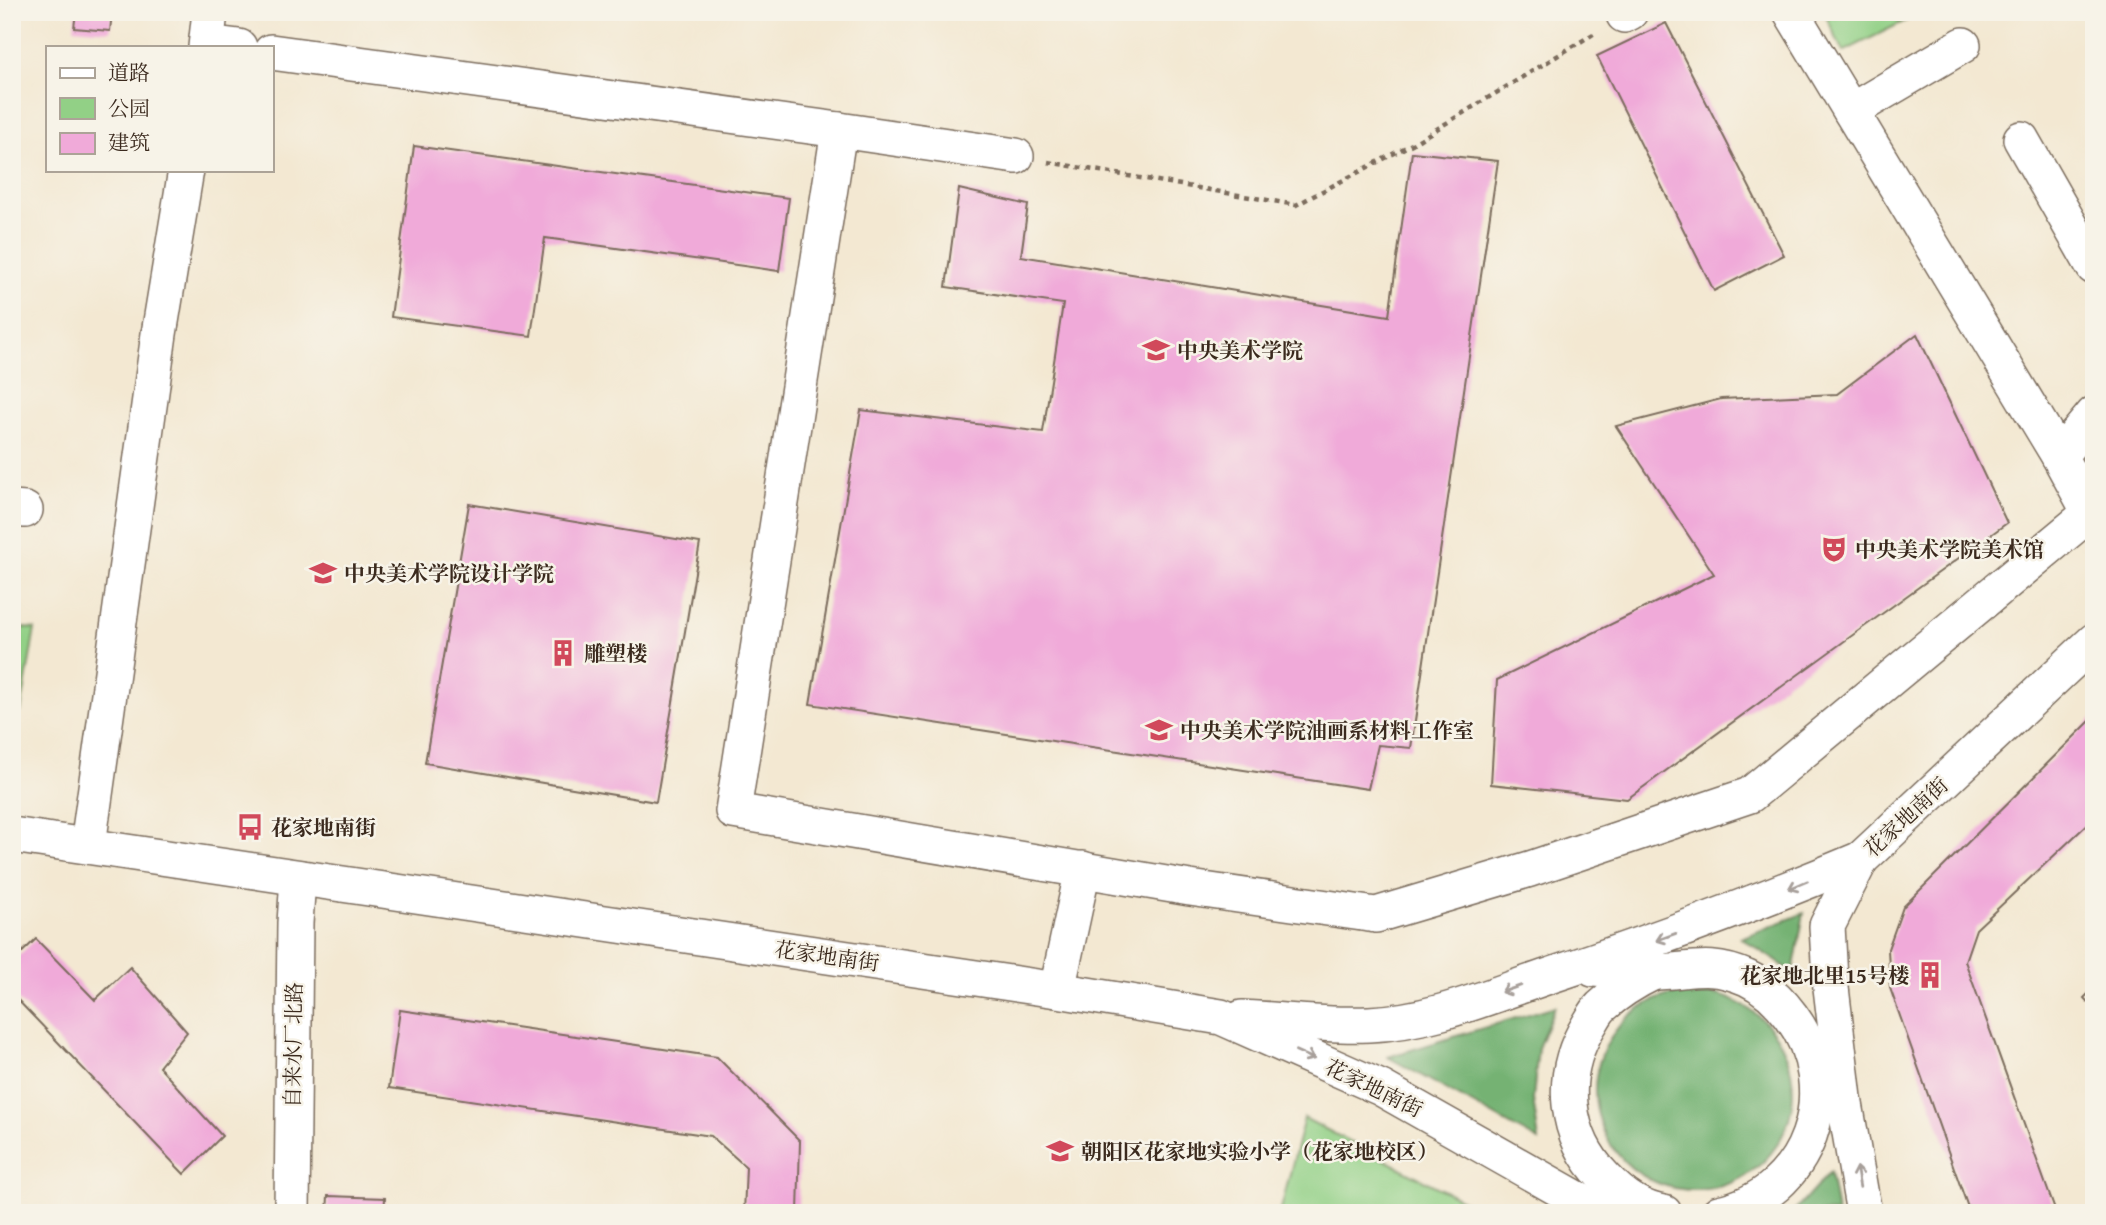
<svg xmlns="http://www.w3.org/2000/svg" width="2106" height="1225" font-family="'Gentium Book Plus','Noto Serif SC',serif">
<style>
.green{fill:#92d086;stroke:#667d52;stroke-width:2}
.forest{fill:#75b273;stroke:#586e48;stroke-width:2}
.building{fill:#f0aad9}
.lines{fill:none;stroke-linecap:round;stroke-linejoin:round}
.minor-casing{stroke:#7b6c5d;stroke-width:38}
.path{stroke:#7b6c5d;stroke-width:4.5;stroke-dasharray:5 5;stroke-linecap:butt}
.minor{stroke:#fff;stroke-width:35}
.oneway{stroke:#a79f9a}
.labels{text-anchor:middle;dominant-baseline:central;stroke-width:5;stroke-linejoin:round;paint-order:stroke}
.poi-label{font-size:21px;font-weight:bold;fill:#3b2a1e;stroke:#f7f3e8;text-anchor:start}
.street-label{font-size:21px;fill:#3b2a1e;stroke:#f7f3e8}
</style>
<rect width="100%" height="100%" fill="#f7f3e8"/>
<filter id="ink" filterUnits="userSpaceOnUse"><feTurbulence type="fractalNoise" baseFrequency=".0143" numOctaves="2"/><feDisplacementMap in="SourceGraphic" scale="14" xChannelSelector="R" yChannelSelector="G"/><feConvolveMatrix kernelMatrix="1 2 1 2 8 2 1 2 1" color-interpolation-filters="sRGB"/></filter>
<filter id="wash" filterUnits="userSpaceOnUse"><feTurbulence type="fractalNoise" baseFrequency=".00686" numOctaves="4" result="noise"/><feDisplacementMap in="SourceGraphic" scale="28" xChannelSelector="R" yChannelSelector="G"/><feGaussianBlur stdDeviation="1.57" result="paint"/><feColorMatrix in="noise" values="0 0 0 0 0 0 0 0 0 0 0 0 0 0 0 0 0 1.4 0 .05"/><feComposite in="paint" operator="in"/></filter>
<g filter="url(#wash)">
<rect width="100%" height="100%" fill="#f3e8d2"/>
<!-- green -->
<g class="green">
<polygon points="1824,12 1923,12 1843,52"/>
<polygon points="12,627 35,629 21,711 12,717"/>
<polygon points="1304,1118 1487,1213 1280,1213"/>
</g>
<!-- forest -->
<g class="forest">
<polygon points="1804,913 1793,972 1741,938"/>
<circle cx="1694" cy="1091" r="99"/>
<polygon points="1555,1006 1538,1048 1533,1099 1539,1141 1388,1057"/>
<polygon points="1830,1172 1837,1213 1793,1213"/>
</g>
<g id="blocks">
<!-- building -->
<g class="building">
<polygon points="76,12 112,12 110,31 74,28"/>
<polygon points="1666,23 1784,255 1714,291 1597,56"/>
<polygon points="414,146 789,198 779,271 545,238 531,336 391,317"/>
<polygon points="1412,152 1498,161 1411,748 1378,745 1368,789 810,704 861,410 1043,432 1063,304 946,287 959,189 1028,205 1021,256 1389,316"/>
<polygon points="1917,334 2007,523 1627,799 1491,784 1497,680 1714,574 1616,426 1721,399 1837,394"/>
<polygon points="469,504 700,543 656,802 425,763"/>
<polygon points="2094,717 2094,818 1976,929 1965,961 2056,1213 1970,1213 1890,988 1888,949 1903,907"/>
<polygon points="36,939 95,1000 130,967 187,1032 159,1067 222,1136 184,1174 12,994 12,962"/>
<polygon points="2094,988 2094,1009 2084,998"/>
<polygon points="400,1010 717,1057 800,1141 798,1213 744,1213 746,1167 711,1136 389,1088"/>
<polygon points="328,1196 385,1198 384,1213 327,1213"/>
</g>
</g>
</g>
<g filter="url(#ink)">
<use href="#blocks" fill-opacity="0" stroke="#7b6c5d" stroke-width="2"/>
<g class="lines">
<defs>
<g id="minor">
<polyline points="1624,15 1630,12"/>
<polyline points="207,43 239,47"/>
<polyline points="206,47 210,12"/>
<polyline points="271,52 839,130 1016,156"/>
<polyline points="1851,111 1963,45"/>
<polyline points="839,130 733,811 1190,888 1376,915 1530,869 1750,795 2090,513 2059,456 1791,12"/>
<polyline points="2021,139 2094,267"/>
<polyline points="2059,456 2094,414"/>
<polyline points="12,509 25,510"/>
<polyline points="12,835 1057,990 1221,1017 1381,1088 1602,1213"/>
<polyline points="88,845 159,334 186,170"/>
<path d="M1593,969C1612,970 1632,972 1652,972C1689,972 1708,961 1747,978C1764,986 1780,1001 1791,1016C1845,1090 1810,1194 1719,1213"/>
<path d="M1654,972C1635,981 1617,992 1601,1007C1596,1012 1593,1019 1589,1025C1558,1075 1564,1136 1605,1178C1621,1195 1640,1210 1664,1213"/>
<polyline points="1057,990 1083,869"/>
<path d="M1242,1018C1284,1020 1327,1026 1369,1024C1429,1022 1487,997 1543,978C1651,942 1757,903 1861,859"/>
<polyline points="292,1213 295,923 298,878"/>
<polyline points="1864,1213 1844,1098 1830,979 1827,926 1861,859 2094,641"/>
</g>
</defs>
<!-- minor casing -->
<use href="#minor" class="minor-casing"/>
<!-- path -->
<polyline class="path" points="1048,162 1296,205 1412,144 1595,33"/>
<!-- minor -->
<use href="#minor" class="minor"/>
</g>
<!-- one-way arrows -->
<defs><path id="oneway-shaft" d="M-6 0H5M1.5-3L5.5 0L1.5 3" fill="none" stroke-width="1.6" stroke-linecap="round" stroke-linejoin="round" transform="scale(1.75)"/></defs>
<g class="oneway">
<use href="#oneway-shaft" transform="translate(1798 885) rotate(157)"/>
<use href="#oneway-shaft" transform="translate(1666 937) rotate(160)"/>
<use href="#oneway-shaft" transform="translate(1511 989) rotate(161)"/>
<use href="#oneway-shaft" transform="translate(1305 1055) rotate(24)"/>
<use href="#oneway-shaft" transform="translate(1858 1177) rotate(-100)"/>
</g>
</g>
<!-- icons -->
<defs>
<symbol id="university-bare" viewBox="-9 -9 18 18"><path d="M0-5L7-2L0 1L-7-2ZM-4 1L0 2.5L4 1V4Q0 6-4 4Z" fill="#d1495b" stroke="#f7f3e8" stroke-width="2.5" paint-order="stroke"/></symbol>
<symbol id="theatre-bare" viewBox="-9 -9 18 18"><path d="M-5-5.5Q0-4 5-5.5V0Q5 5 0 6Q-5 5-5 0ZM-3.3-2.5H-1v1.5H-3.3ZM1-2.5H3.3v1.5H1ZM-2.8 1Q0 5.5 2.8 1Z" fill="#d1495b" stroke="#f7f3e8" stroke-width="2.5" paint-order="stroke"/></symbol>
<symbol id="building-bare" viewBox="-9 -9 18 18"><path d="M-4-6H4V6H1V3H-1V6H-4ZM-2.5-4.3h1.7v1.8h-1.7ZM.8-4.3h1.7v1.8H.8ZM-2.5-1h1.7V.8h-1.7ZM.8-1h1.7V.8H.8Z" fill="#d1495b" stroke="#f7f3e8" stroke-width="2.5" paint-order="stroke"/></symbol>
<symbol id="school-bare" viewBox="-9 -9 18 18"><path d="M0-5L7-2L0 1L-7-2ZM-4 1L0 2.5L4 1V4Q0 6-4 4Z" fill="#d1495b" stroke="#f7f3e8" stroke-width="2.5" paint-order="stroke"/></symbol>
<symbol id="bus-bare" viewBox="-9 -9 18 18"><path d="M-5-6H5V4H4V6H2V4H-2V6H-4V4H-5ZM-3.5-4V0h7V-4ZM-3.5 1.2v1.5H-2V1.2ZM2 1.2v1.5H3.5V1.2Z" fill="#d1495b" stroke="#f7f3e8" stroke-width="2.5" paint-order="stroke"/></symbol>
</defs>
<g fill-rule="evenodd">
<use href="#university-bare" x="1137" y="331" width="38" height="38"/>
<use href="#theatre-bare" x="1815" y="530" width="38" height="38"/>
<use href="#university-bare" x="304" y="554" width="38" height="38"/>
<use href="#building-bare" x="544" y="634" width="38" height="38"/>
<use href="#school-bare" x="1140" y="711" width="38" height="38"/>
<use href="#bus-bare" x="231" y="808" width="38" height="38"/>
<use href="#building-bare" x="1911" y="956" width="38" height="38"/>
<use href="#school-bare" x="1041" y="1132" width="38" height="38"/>
</g>
<g class="labels">
<!-- poi labels -->
<g class="poi-label">
<text x="1177" y="350">中央美术学院</text>
<text x="1855" y="549">中央美术学院美术馆</text>
<text x="344" y="573">中央美术学院设计学院</text>
<text x="584" y="653">雕塑楼</text>
<text x="1180" y="730">中央美术学院油画系材料工作室</text>
<text x="271" y="827">花家地南街</text>
<text x="1909" y="975" text-anchor="end">花家地北里15号楼</text>
<text x="1081" y="1151">朝阳区花家地实验小学（花家地校区）</text>
</g>
<!-- street labels -->
<g class="street-label">
<text transform="translate(1906 817) rotate(-43)">花家地南街</text>
<text transform="translate(827 956) rotate(8)">花家地南街</text>
<text transform="translate(293 1045) rotate(-89)">自来水厂北路</text>
<text transform="translate(1374 1088) rotate(26)">花家地南街</text>
</g>
</g>
<!-- margin -->
<rect width="2106" height="1225" fill="none" stroke="#f7f3e8" stroke-width="42"/>
<!-- legend -->
<rect x="46" y="46" width="228" height="126" fill="#f7f3e8" stroke="#aca397" stroke-width="2"/>
<rect x="60" y="68" width="35" height="10" fill="#ffffff" stroke="#aca397" stroke-width="2"/>
<text x="108" y="80" font-size="21" fill="#3b2a1e">道路</text>
<rect x="60" y="98" width="35" height="21" fill="#92d086" stroke="#aca397" stroke-width="2"/>
<text x="108" y="116" font-size="21" fill="#3b2a1e">公园</text>
<rect x="60" y="133" width="35" height="21" fill="#f0aad9" stroke="#aca397" stroke-width="2"/>
<text x="108" y="150" font-size="21" fill="#3b2a1e">建筑</text>
</svg>
